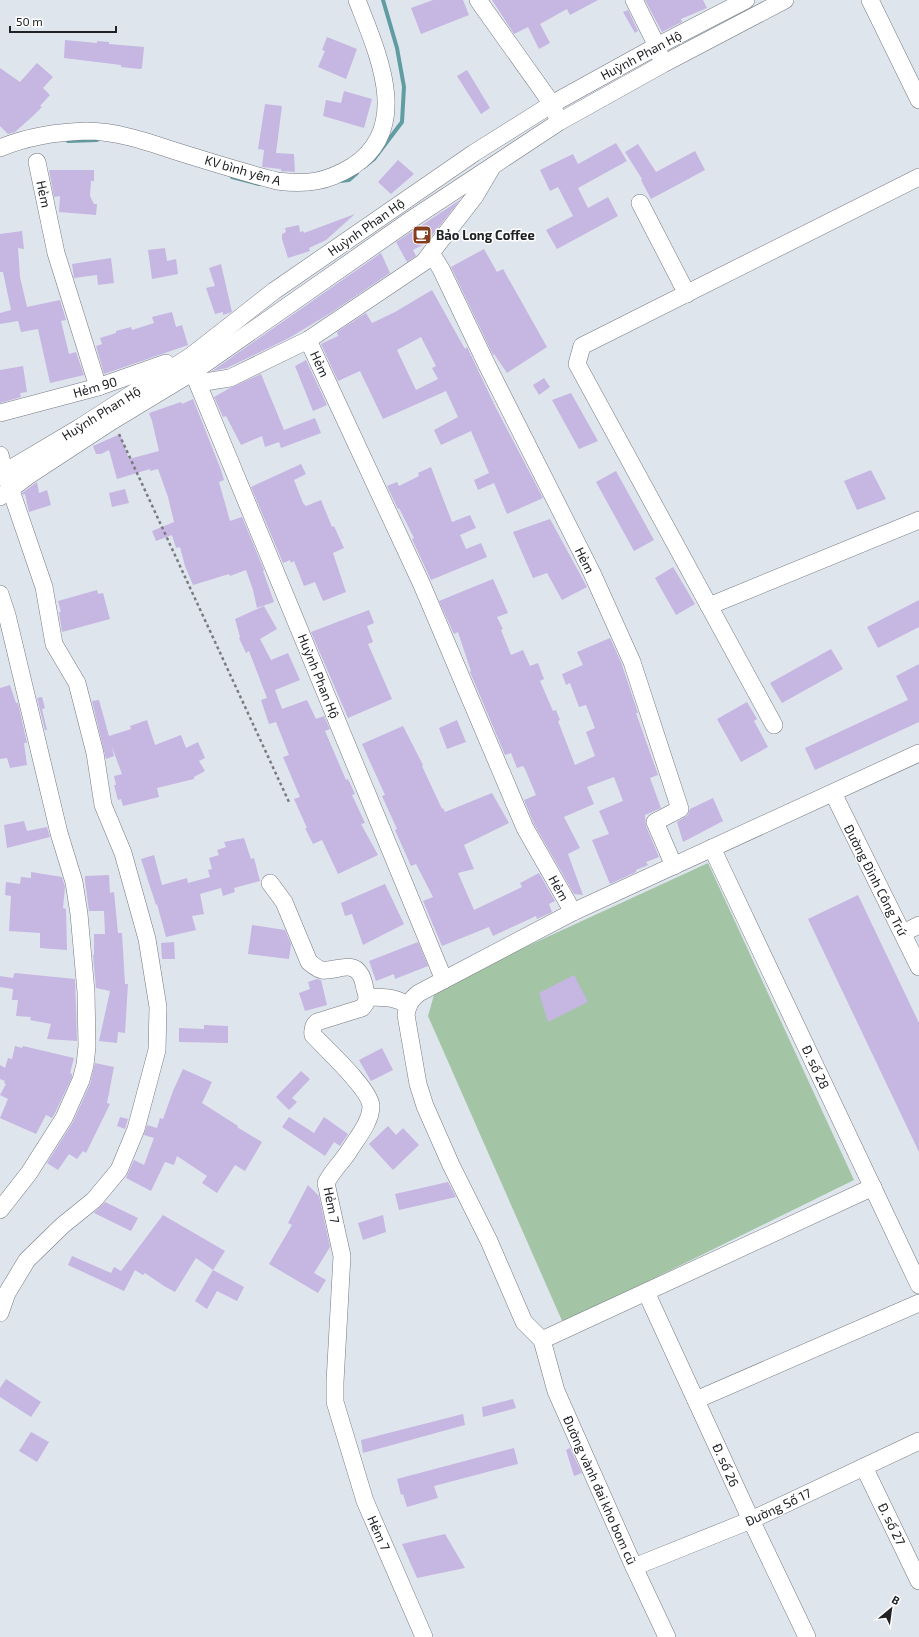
<svg xmlns="http://www.w3.org/2000/svg" width="919" height="1637" font-family="'Exo 2',sans-serif">
<style>
.green{fill:#a3c4a5}
.lines{fill:none;stroke-linecap:round;stroke-linejoin:round}
.stream{stroke:#609da2;stroke-width:4}
.building{fill:#c5b6e2;fill-rule:evenodd}
.minor-casing{stroke:#757a82;stroke-width:18}
.path{stroke:#787c81;stroke-width:2.5;stroke-dasharray:3 3;stroke-linecap:butt}
.minor{stroke:#fff;stroke-width:17}
.labels{text-anchor:middle;dominant-baseline:central;stroke-width:3;stroke-linejoin:round;paint-order:stroke}
.street-label{font-size:13px;fill:#202225;stroke:#fff}
.poi-label{font-size:13px;font-weight:bold;fill:#202225;stroke:#fff;text-anchor:start}
</style>
<rect width="100%" height="100%" fill="#dfe5ed"/>
<!-- green -->
<polygon class="green" points="708,863 854,1180 563,1323 428,1016 436,988"/>
<g class="lines">
<!-- stream -->
<g class="stream">
<polyline points="68,141 97,140"/>
<polyline points="364,167 374,159 402,122 404,87 397,48 383,0"/>
<polyline points="232,177 259,184"/>
<polyline points="340,181 349,180 357,173"/>
</g>
</g>
<!-- building -->
<g class="building">
<polygon points="433,0 463,0 469,15 421,34 411,8"/>
<polygon points="492,0 598,0 570,15 567,9 540,24 550,43 539,49 528,27 514,34"/>
<polygon points="645,0 703,0 707,8 681,19 682,22 662,32"/>
<polygon points="628,10 638,31 635,33 623,12"/>
<polygon points="327,37 357,49 346,79 318,67 325,51 322,50"/>
<polygon points="65,40 97,43 97,41 109,42 109,44 144,47 142,68 140,69 121,67 121,65 64,58"/>
<polygon points="37,63 53,77 43,88 50,95 40,106 42,107 34,115 15,132 8,134 0,126 0,68 20,82"/>
<polygon points="467,70 490,108 481,114 457,76"/>
<polygon points="344,91 372,99 364,128 323,116 326,100 341,103"/>
<polygon points="265,104 282,106 276,153 294,154 295,172 281,171 281,169 262,167 264,150 258,149"/>
<polygon points="616,143 627,161 578,188 588,208 608,197 618,216 557,249 546,230 573,216 558,187 550,191 540,170 573,154 578,164"/>
<polygon points="638,144 656,172 695,151 705,170 651,199 641,180 642,179 625,152"/>
<polygon points="398,160 414,174 391,194 378,182"/>
<polygon points="49,170 94,170 94,181 91,181 90,196 94,204 97,204 96,215 59,212 60,196 54,197"/>
<polygon points="460,200 426,243 413,250 416,256 407,262 396,242"/>
<polygon points="355,214 326,240 309,248 310,251 288,258 282,239 282,234 286,232 285,228 299,225 300,232 303,231 304,233"/>
<polygon points="22,231 24,249 18,248 20,277 27,307 60,300 66,320 61,321 69,354 76,352 84,375 50,383 38,329 21,332 18,321 0,324 0,313 11,310 3,272 0,272 0,234"/>
<polygon points="165,248 167,261 176,259 178,274 152,279 148,250"/>
<polygon points="484,249 497,272 503,269 547,347 507,373 494,354 493,355 451,267"/>
<polygon points="381,253 390,273 329,314 289,338 227,368 212,371"/>
<polygon points="111,258 114,283 98,285 97,275 74,278 72,264"/>
<polygon points="221,264 232,312 223,315 223,312 215,314 206,288 215,286 209,268"/>
<path d="M432,290L465,349L467,347L496,408L543,498L507,514L494,483L478,490L474,480L489,473L471,431L441,445L434,430L458,417L446,391L383,419L360,371L338,381L321,344L338,336L337,332L366,313L372,323L395,312ZM421,337L436,366L432,368L438,379L416,390L397,350Z"/>
<polygon points="172,312 176,327 182,325 188,345 104,374 96,346 102,344 100,338 116,333 116,331 131,327 132,330 154,323 152,317"/>
<polygon points="306,360 327,405 313,411 295,366"/>
<polygon points="23,366 27,392 20,393 21,397 0,403 0,370"/>
<polygon points="261,374 284,430 315,418 321,433 281,448 279,442 265,447 262,436 241,445 226,416 223,417 214,397 230,388"/>
<polygon points="544,378 550,387 539,395 533,385"/>
<polygon points="571,393 598,441 579,449 552,400"/>
<polygon points="193,399 221,470 224,480 219,482 230,521 242,517 264,570 263,571 274,602 257,608 253,590 246,570 230,576 229,574 193,585 185,566 180,547 176,548 172,535 156,541 152,531 174,522 168,497 158,469 150,471 150,469 117,479 109,450 101,454 96,454 93,446 120,434 129,459 159,451 152,421 149,413 181,402 182,404"/>
<polygon points="301,464 306,474 294,480 303,503 306,506 321,500 332,527 334,526 344,548 333,553 346,592 323,601 315,582 304,586 294,561 291,563 290,560 283,563 251,487"/>
<polygon points="431,467 452,522 470,515 476,528 460,535 466,549 481,543 487,557 431,580 412,539 414,538 399,508 398,509 387,486 397,482 399,486 419,476 418,473"/>
<polygon points="871,470 886,499 857,510 844,481"/>
<polygon points="616,471 654,540 634,551 596,482"/>
<polygon points="37,482 39,493 47,490 51,505 29,512 25,494 23,495 22,493"/>
<polygon points="125,489 129,503 112,507 109,493"/>
<polygon points="550,519 587,587 562,600 547,573 533,578 513,532"/>
<polygon points="673,567 695,604 676,615 655,578"/>
<polygon points="493,579 508,613 497,617 503,629 501,630 511,655 523,650 530,666 538,663 544,679 540,681 553,711 556,710 560,720 558,721 575,765 595,756 586,732 595,728 586,705 579,707 570,683 566,685 562,674 583,665 577,652 610,638 621,662 638,713 636,713 658,775 650,778 661,808 645,815 646,826 659,857 646,862 648,865 636,870 636,872 610,884 592,840 609,834 599,811 623,801 614,777 587,787 594,804 564,817 580,848 568,854 583,895 574,894 534,824 524,800 536,795 525,769 523,766 517,768 511,753 505,755 470,672 471,671 458,632 454,634 439,601"/>
<polygon points="97,590 98,594 103,593 110,619 62,632 59,612 61,612 58,601"/>
<polygon points="919,600 919,627 878,648 867,627"/>
<polygon points="264,606 277,629 260,639 271,660 288,653 300,680 275,690 282,709 307,700 316,719 324,716 330,729 325,731 346,780 348,779 355,794 352,795 365,823 361,824 378,855 338,874 322,840 313,844 305,828 307,828 294,799 300,797 283,757 289,755 276,722 269,724 261,700 267,698 249,651 246,653 239,638 240,637 235,619"/>
<polygon points="369,610 374,623 367,626 373,642 368,644 392,699 348,718 311,632"/>
<polygon points="831,649 843,669 782,703 770,683"/>
<polygon points="919,664 919,722 815,770 805,748 908,700 896,676"/>
<polygon points="10,685 16,703 18,703 27,743 24,743 27,765 10,768 7,758 0,759 0,688"/>
<polygon points="42,697 45,708 42,709 47,730 45,730 37,698"/>
<polygon points="99,700 109,736 131,729 130,726 147,720 155,745 181,735 186,748 198,742 205,758 199,761 205,771 194,777 194,779 157,788 159,797 123,806 121,799 118,800 114,785 116,785 114,776 122,774 112,747 114,756 106,759 92,701"/>
<polygon points="747,702 757,719 754,721 768,747 741,762 717,719"/>
<polygon points="457,720 466,742 447,749 439,728"/>
<polygon points="403,726 423,765 422,766 442,809 443,808 445,812 492,793 509,823 464,845 474,869 458,873 474,910 522,887 520,883 539,873 555,901 549,904 552,912 537,919 536,916 493,936 489,927 442,946 423,901 433,897 416,864 411,866 395,830 397,829 382,796 385,795 362,744"/>
<polygon points="713,798 723,821 683,842 677,822 688,815 690,809"/>
<polygon points="24,821 27,831 47,827 50,837 7,848 4,825"/>
<polygon points="244,838 251,859 254,858 260,881 234,888 235,892 223,896 221,888 200,894 204,914 192,916 196,930 166,937 157,904 156,905 141,859 154,855 162,885 187,878 188,883 210,877 208,870 212,869 209,858 219,855 217,850 226,847 224,842"/>
<polygon points="31,872 62,877 65,887 63,908 66,909 67,950 40,948 40,933 9,931 11,896 5,895 6,882 20,884 21,877 31,878"/>
<polygon points="109,875 110,893 114,892 118,933 122,933 125,984 128,984 125,1033 118,1032 117,1043 99,1041 110,991 96,988 93,955 94,955 94,934 105,934 104,911 89,911 85,881 85,876"/>
<polygon points="385,884 404,924 363,945 352,914 345,916 341,903"/>
<polygon points="858,895 919,1023 919,1152 808,919"/>
<polygon points="252,925 285,930 291,944 289,959 248,954"/>
<polygon points="174,942 175,959 162,959 161,943"/>
<polygon points="418,942 428,966 395,979 394,974 376,981 369,961"/>
<polygon points="15,973 75,979 77,1041 47,1039 51,1024 30,1020 31,1017 16,1016 18,1000 12,1000 13,989 0,987 0,976 13,978 14,974"/>
<polygon points="574,975 588,1002 548,1022 539,993"/>
<polygon points="317,979 321,980 327,1005 305,1011 299,993 310,989 308,982"/>
<polygon points="204,1025 228,1026 228,1043 179,1042 179,1028 204,1029"/>
<polygon points="15,1046 22,1048 23,1046 74,1058 70,1073 72,1074 72,1077 55,1113 52,1118 46,1115 36,1134 0,1118 8,1099 0,1095 6,1084 4,1083 5,1081 0,1079 0,1065 5,1068 8,1058 12,1059"/>
<polygon points="382,1048 393,1070 371,1081 359,1060"/>
<polygon points="95,1063 114,1067 107,1103 110,1104 86,1153 83,1151 77,1159 69,1154 58,1170 47,1163 73,1122 90,1084"/>
<polygon points="183,1069 212,1082 202,1103 238,1126 237,1127 262,1142 245,1171 235,1165 217,1193 202,1183 207,1176 177,1156 174,1165 165,1162 151,1191 126,1178 134,1160 144,1165 154,1138 144,1135 147,1125 157,1128 160,1118 163,1119 173,1091"/>
<polygon points="301,1071 310,1079 292,1098 297,1102 289,1110 276,1097"/>
<polygon points="120,1117 128,1119 125,1129 117,1126"/>
<polygon points="289,1117 314,1133 324,1117 348,1134 340,1146 334,1142 325,1156 282,1127"/>
<polygon points="388,1126 396,1135 403,1128 419,1145 393,1170 369,1144"/>
<polygon points="448,1182 456,1197 399,1210 395,1194"/>
<polygon points="308,1185 319,1196 330,1247 314,1273 326,1280 318,1293 269,1264 292,1225 288,1223"/>
<polygon points="105,1202 138,1218 131,1231 94,1213"/>
<polygon points="163,1215 225,1251 213,1270 196,1258 175,1292 164,1286 145,1273 143,1275 135,1270 124,1291 68,1265 72,1256 111,1273 114,1267 121,1271"/>
<polygon points="383,1215 386,1232 363,1240 358,1223"/>
<polygon points="213,1270 244,1287 237,1301 217,1291 207,1309 195,1301"/>
<polygon points="6,1379 41,1402 31,1417 0,1397 0,1388"/>
<polygon points="513,1399 516,1408 483,1417 482,1407"/>
<polygon points="463,1414 465,1425 363,1453 361,1440"/>
<polygon points="31,1432 49,1442 37,1462 19,1451"/>
<polygon points="514,1448 518,1464 434,1486 438,1498 407,1507 403,1494 401,1495 397,1479"/>
<polygon points="570,1448 582,1473 574,1476 566,1450"/>
<polygon points="445,1534 465,1568 417,1578 402,1544"/>
</g>
<g class="lines">
<defs>
<g id="minor">
<polyline points="478,0 552,104 556,115"/>
<polyline points="634,0 657,46 660,56"/>
<polyline points="870,0 919,100"/>
<path d="M0,148C26,137 58,132 86,131C115,131 145,141 172,150C207,161 242,172 277,181C307,185 327,182 353,166C413,127 377,52 357,0"/>
<polyline points="37,162 56,253 98,387"/>
<polyline points="640,203 687,294"/>
<polyline points="431,253 441,269 486,363 592,573 632,662 680,809 655,822 674,866"/>
<polyline points="308,340 422,585 525,828 573,912"/>
<polyline points="192,362 193,372 444,980"/>
<polyline points="198,383 230,378 308,340 424,262 475,196 491,169"/>
<polyline points="0,413 98,387 166,363"/>
<polyline points="0,455 5,473 44,587 54,644 77,683 95,753 103,805 123,853 147,939 158,1007 157,1050 136,1129 119,1170 94,1200 63,1225 27,1260 7,1293 0,1313"/>
<polyline points="0,475 79,428 191,356 274,291 474,153 552,104 657,46 746,0"/>
<polyline points="0,497 28,476 112,421 193,372 412,219 559,122 663,64 785,0"/>
<polyline points="0,594 7,615 59,833 74,882 79,914 86,992 87,1046 85,1065 81,1080 64,1118 29,1173 0,1210"/>
<polyline points="709,606 919,520"/>
<polyline points="774,725 577,364 582,346 919,177"/>
<polyline points="833,793 919,967"/>
<polyline points="712,848 919,1285"/>
<path d="M270,883L284,902L309,962C313,965 317,969 322,970C335,972 352,960 360,974C363,978 364,984 365,989C368,997 368,1001 362,1008L317,1022C313,1026 312,1029 313,1035C326,1049 370,1089 371,1106C371,1122 357,1138 349,1151C342,1162 332,1171 326,1183L342,1256L335,1382V1402L365,1501L424,1637"/>
<polyline points="903,933 919,925"/>
<path d="M368,997C382,998 396,996 408,1006"/>
<polyline points="646,1292 751,1520 807,1637"/>
<path d="M542,1340L524,1322L489,1241L451,1165L425,1106L418,1084L406,1015C408,1004 411,999 419,993L573,912L919,753"/>
<polyline points="542,1340 873,1187"/>
<polyline points="542,1340 556,1391 634,1567 667,1637"/>
<polyline points="696,1400 919,1303"/>
<polyline points="864,1467 919,1581"/>
<polyline points="634,1567 751,1520 919,1441"/>
</g>
</defs>
<!-- minor casing -->
<use href="#minor" class="minor-casing"/>
<!-- path -->
<polyline class="path" points="119,434 289,802"/>
<!-- minor -->
<use href="#minor" class="minor"/>
</g>
<!-- icons -->
<defs>
<symbol id="cafe-square" viewBox="-11 -11 22 22"><rect x="-9" y="-9" width="18" height="18" rx="4" fill="#853e1d" stroke="#fff"/><path d="M-5.5-4.5H6V0H3Q3 3.5 0 3.5H-2.5Q-5.5 3.5-5.5 0ZM3-3.2v2h1.7v-2ZM-6 4.5H4V6H-6Z" fill="#fff"/></symbol>
</defs>
<g fill-rule="evenodd">
<use href="#cafe-square" x="411" y="224" width="22" height="22"/>
</g>
<g class="labels">
<!-- street labels -->
<g class="street-label">
<text transform="translate(641 55) rotate(-28)">Huỳnh Phan Hộ</text>
<text transform="translate(243 170) rotate(16)">KV bình yên A</text>
<text transform="translate(44 194) rotate(78)">Hẻm</text>
<text transform="translate(366 227) rotate(-35)">Huỳnh Phan Hộ</text>
<text transform="translate(320 364) rotate(65)">Hẻm</text>
<text transform="translate(95 387) rotate(-16)">Hẻm 90</text>
<text transform="translate(101 413) rotate(-32)">Huỳnh Phan Hộ</text>
<text transform="translate(585 560) rotate(63)">Hẻm</text>
<text transform="translate(319 676) rotate(68)">Huỳnh Phan Hộ</text>
<text transform="translate(876 880) rotate(63)">Đường Đinh Công Trứ</text>
<text transform="translate(559 888) rotate(61)">Hẻm</text>
<text transform="translate(816 1067) rotate(65)">Đ. số 28</text>
<text transform="translate(332 1205) rotate(79)">Hẻm 7</text>
<text transform="translate(726 1465) rotate(66)">Đ. số 26</text>
<text transform="translate(600 1490) rotate(66)">Đường vành đai kho bom cũ</text>
<text transform="translate(778 1507) rotate(-25)">Đường Số 17</text>
<text transform="translate(892 1524) rotate(64)">Đ. số 27</text>
<text transform="translate(379 1533) rotate(66)">Hẻm 7</text>
</g>
<!-- poi labels -->
<g class="poi-label">
<text x="436" y="235">Bảo Long Coffee</text>
</g>
</g>
<!-- north arrow -->
<g transform="translate(891 1609) rotate(29)" stroke="#ffffff" stroke-width="3" paint-order="stroke">
<path d="M0-3L7 15L0 10L-7 15Z" fill="#202225"/>
<text y="-6" font-size="11" font-weight="bold" text-anchor="middle" fill="#202225">B</text>
</g>
<!-- scale -->
<path d="M10 26v6h106v-6" fill="none" stroke="#202225" stroke-width="2"/>
<text x="16" y="26" font-size="12" fill="#202225" stroke="#ffffff" stroke-width="3" paint-order="stroke">50 m</text>
</svg>
